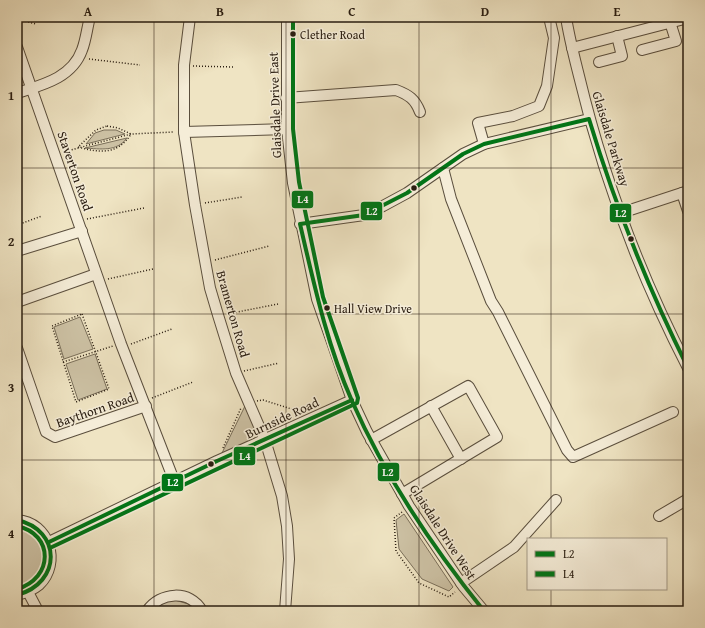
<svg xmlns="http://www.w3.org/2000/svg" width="705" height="628" font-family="'Gentium Book Plus',serif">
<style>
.green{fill:#cdc2a5;stroke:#7a6f5a}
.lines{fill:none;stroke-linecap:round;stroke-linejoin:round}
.minor-casing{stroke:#5a4e3d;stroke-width:12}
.path{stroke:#281c10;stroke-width:1.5;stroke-dasharray:1 2;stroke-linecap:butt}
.minor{stroke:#f5edd8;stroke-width:10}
.bus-1-casing{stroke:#f5edd8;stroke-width:7}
.bus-2-casing{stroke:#f5edd8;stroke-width:7}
.bus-1{stroke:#007517;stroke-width:4}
.bus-2{stroke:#007517;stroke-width:4}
.grid{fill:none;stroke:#281c10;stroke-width:1;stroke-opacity:0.55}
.bus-dot{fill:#281c10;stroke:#f5edd8;stroke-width:1.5}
.labels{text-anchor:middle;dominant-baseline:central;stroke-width:3;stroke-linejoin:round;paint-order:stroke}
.bus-label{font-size:12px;fill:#281c10;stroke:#f5edd8;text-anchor:start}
.street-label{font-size:13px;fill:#281c10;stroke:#f5edd8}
.line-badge{stroke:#f5edd8;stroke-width:1.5}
.badge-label{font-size:11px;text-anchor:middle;font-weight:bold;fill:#fff}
.neatline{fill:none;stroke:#281c10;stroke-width:1.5}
.grid-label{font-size:13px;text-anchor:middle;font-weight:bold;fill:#281c10}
</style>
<rect width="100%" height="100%" fill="#efe4c3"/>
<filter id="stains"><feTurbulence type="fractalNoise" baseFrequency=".005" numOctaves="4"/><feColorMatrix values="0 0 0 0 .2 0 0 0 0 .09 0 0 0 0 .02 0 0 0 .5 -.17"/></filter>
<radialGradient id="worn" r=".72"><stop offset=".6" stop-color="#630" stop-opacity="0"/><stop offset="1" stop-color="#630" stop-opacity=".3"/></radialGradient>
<!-- green -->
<g class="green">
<polygon points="104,130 116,130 125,134 86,144 95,133"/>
<path d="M127,138C117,152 100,149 85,148Z"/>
<polygon points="80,317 93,349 64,359 54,327"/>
<polygon points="95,354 107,389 78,400 66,364"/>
<path d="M245,406C248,413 254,422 255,430C257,442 231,449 222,453Z"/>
<polygon points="404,514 453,587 449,591 422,579 399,549 396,520"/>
<path d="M17,524C55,534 57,583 17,589Z"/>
<polygon points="175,600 188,604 195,611 152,611 167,601"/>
</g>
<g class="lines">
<defs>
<g id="minor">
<polyline points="190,17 184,65 184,132 195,205 210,288 218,315 236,373 265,440 282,496 287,526 289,559 285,611"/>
<polyline points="287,17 287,129 293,183 317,299 332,342 352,400 367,432 409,506 463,586 484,611"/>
<path d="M566,17C569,37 574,56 579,76C603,177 640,275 688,368"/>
<polyline points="17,47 121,344 175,483"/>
<polyline points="572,48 688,18"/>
<polyline points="642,50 676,41 670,22"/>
<polyline points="599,62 622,56 617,36"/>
<path d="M17,93C42,85 72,78 82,50C86,40 87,28 90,17"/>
<path d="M286,98L396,90C409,95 415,99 420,112"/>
<polyline points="184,132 287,129"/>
<polyline points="484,144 478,123 513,116 539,106 547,86 554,38 549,17"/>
<polyline points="443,168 451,199 491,301 498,312 567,450 573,457 673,412"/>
<polyline points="682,193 688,211"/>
<polyline points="621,213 688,191"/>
<polyline points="300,224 364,215 383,206 407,193 463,154 484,144 589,119"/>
<polyline points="17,251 82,231"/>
<polyline points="17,302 96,274"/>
<polyline points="17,348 46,432 55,437 146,406"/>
<polyline points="431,406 461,459"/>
<polyline points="371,440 468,386 469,387 497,437 402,494"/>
<polyline points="659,516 688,499"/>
<path d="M17,520C49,522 62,563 39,585C33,590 25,593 17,595"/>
<polyline points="49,542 217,461 352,400"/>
<polyline points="461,583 514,547 556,500"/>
<polyline points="28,592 38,611"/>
<path d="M147,611C160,592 190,589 202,611"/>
</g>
</defs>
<!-- minor casing -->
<use href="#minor" class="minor-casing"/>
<!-- path -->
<g class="path">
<polyline points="17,24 24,21 36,24"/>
<polyline points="89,59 140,65"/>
<polyline points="193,66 233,67"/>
<path d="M107,126L118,128L131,134C118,155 99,153 78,147L96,130Z"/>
<polyline points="63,152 131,134 174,132"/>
<polyline points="205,203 242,197"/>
<polyline points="87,219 144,208"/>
<polyline points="17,225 42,216"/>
<polyline points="17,230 20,240"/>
<polyline points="215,260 269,246"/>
<polyline points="108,279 153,269"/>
<polygon points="82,314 109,389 76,402 52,326"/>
<polyline points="227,314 278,304"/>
<polyline points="131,344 172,329"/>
<polyline points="63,362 113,346"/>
<polyline points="244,371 279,363"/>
<polyline points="152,398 193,382"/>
<polyline points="257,401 263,400 301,412"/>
<polyline points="223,448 241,408"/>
<polyline points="402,512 394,518 396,551 419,583 449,597 455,592"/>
</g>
<!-- minor -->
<use href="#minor" class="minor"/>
<defs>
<g id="bus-1">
<path d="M17,520C62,530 62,583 17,595"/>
<polyline points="49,542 217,461 352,400"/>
<path d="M484,611C434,549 384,474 352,401C327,345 314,284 300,224L364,215L407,193L463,154L484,144L589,119C615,205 648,288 688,368"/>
</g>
<g id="bus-2">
<path d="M17,526C54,534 54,578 17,589"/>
<polyline points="52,547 357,403 358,398 323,297 299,182 293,129 293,17"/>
</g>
</defs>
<!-- bus-1 casing -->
<use href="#bus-1" class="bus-1-casing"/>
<!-- bus-2 casing -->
<use href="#bus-2" class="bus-2-casing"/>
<!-- bus-1 -->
<use href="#bus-1" class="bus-1"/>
<!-- bus-2 -->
<use href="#bus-2" class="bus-2"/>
</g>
<!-- grid -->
<path class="grid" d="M154,17V611M286,17V611M419,17V611M551,17V539M17,168H688M17,314H688M17,460H688M551,589V611"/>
<!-- markers -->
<g class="bus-dot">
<circle cx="293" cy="34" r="3.5"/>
<circle cx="414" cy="188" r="3.5"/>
<circle cx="631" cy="239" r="3.5"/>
<circle cx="327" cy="308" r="3.5"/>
<circle cx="211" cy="464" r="3.5"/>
</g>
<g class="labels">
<!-- bus labels -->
<g class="bus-label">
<text x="300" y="34">Clether Road</text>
<text x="334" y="308">Hall View Drive</text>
</g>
<!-- street labels -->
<g class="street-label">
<text transform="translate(275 105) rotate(-92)">Glaisdale Drive East</text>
<text transform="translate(611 139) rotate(73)">Glaisdale Parkway</text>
<text transform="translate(75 171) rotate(71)">Staverton Road</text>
<text transform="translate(233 314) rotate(74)">Bramerton Road</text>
<text transform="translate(95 410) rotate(-19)">Baythorn Road</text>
<text transform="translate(282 418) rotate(-25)">Burnside Road</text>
<text transform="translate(443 532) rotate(57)">Glaisdale Drive West</text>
</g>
</g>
<g class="line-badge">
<rect x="291" y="190" width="23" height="19" rx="4" fill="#007517"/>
<rect x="360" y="201" width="23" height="20" rx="4" fill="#007517"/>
<rect x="609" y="203" width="23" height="20" rx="4" fill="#007517"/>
<rect x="233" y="446" width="23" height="20" rx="4" fill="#007517"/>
<rect x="377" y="462" width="23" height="20" rx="4" fill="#007517"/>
<rect x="161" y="473" width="23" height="19" rx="4" fill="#007517"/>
</g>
<g class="badge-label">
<text x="303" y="203">L4</text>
<text x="372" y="215">L2</text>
<text x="621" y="217">L2</text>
<text x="245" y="460">L4</text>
<text x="388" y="476">L2</text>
<text x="173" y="486">L2</text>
</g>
<!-- margin -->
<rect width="705" height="628" fill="none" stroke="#efe4c3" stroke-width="44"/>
<!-- legend -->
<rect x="527" y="538" width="140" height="52" fill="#f5edd8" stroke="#a39988"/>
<rect x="535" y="551" width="20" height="6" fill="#007517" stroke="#a39988"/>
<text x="563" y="558" font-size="12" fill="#281c10">L2</text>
<rect x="535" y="571" width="20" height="6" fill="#007517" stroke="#a39988"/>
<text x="563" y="578" font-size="12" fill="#281c10">L4</text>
<rect x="22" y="22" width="661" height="584" class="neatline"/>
<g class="grid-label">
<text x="88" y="16">A</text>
<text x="220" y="16">B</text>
<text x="352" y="16">C</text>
<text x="485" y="16">D</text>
<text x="617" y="16">E</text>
<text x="11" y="100">1</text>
<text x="11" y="246">2</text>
<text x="11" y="392">3</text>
<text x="11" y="538">4</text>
</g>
<rect width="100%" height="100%" filter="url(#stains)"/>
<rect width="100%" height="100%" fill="url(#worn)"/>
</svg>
